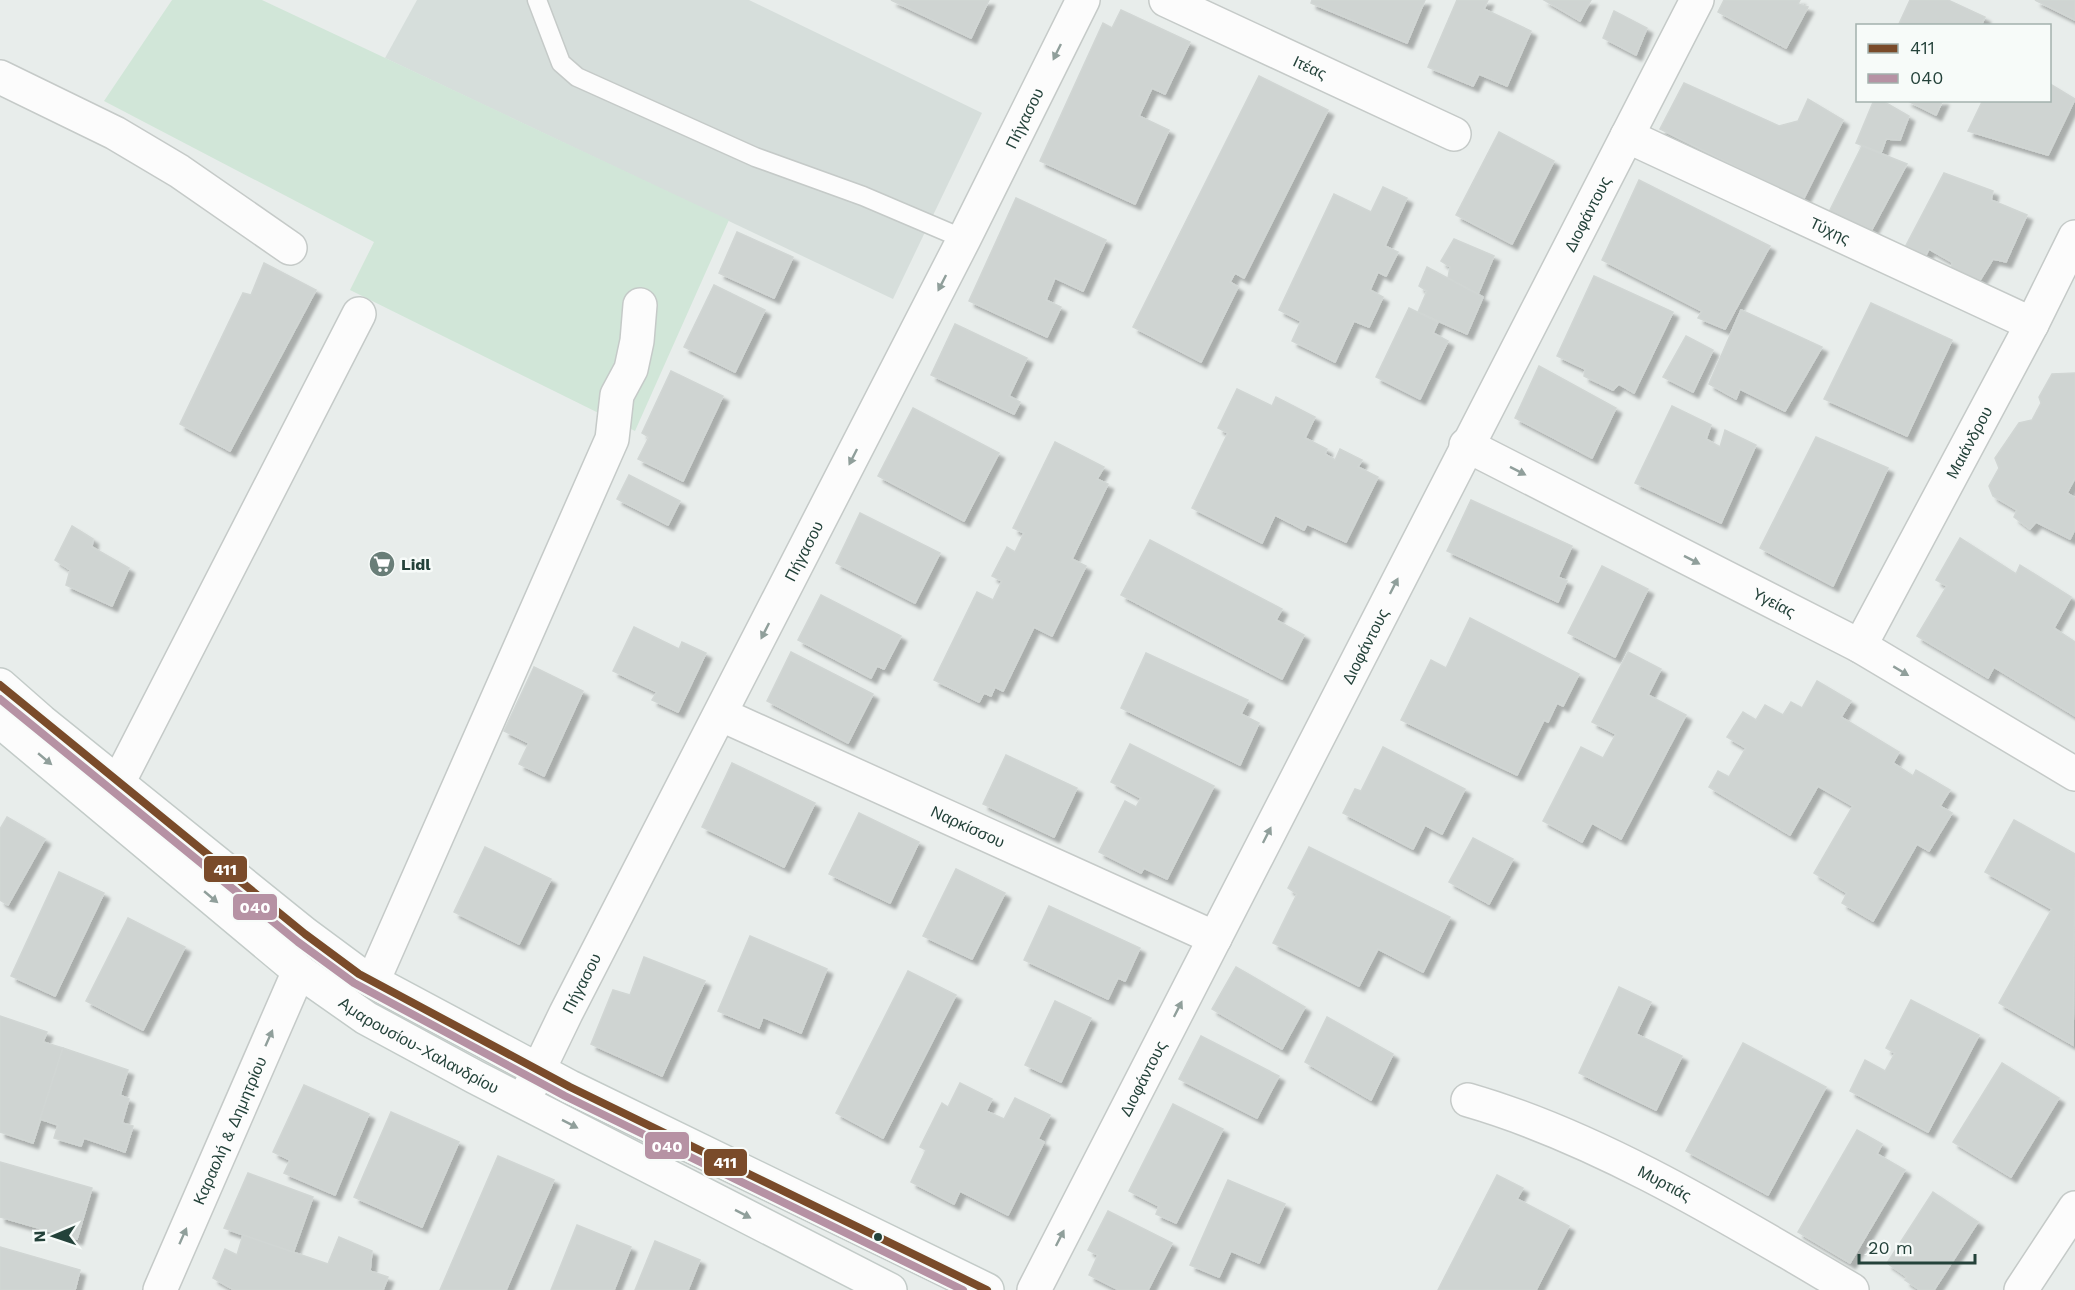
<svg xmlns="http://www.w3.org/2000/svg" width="2075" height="1290" font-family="'Work Sans',sans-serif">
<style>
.built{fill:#d6dedb}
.green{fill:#d1e6d8}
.building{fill:#cfd4d2;stroke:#d1d6d4;stroke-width:1.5;filter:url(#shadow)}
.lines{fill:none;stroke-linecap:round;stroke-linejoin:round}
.lane-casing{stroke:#c5cac8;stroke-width:21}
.street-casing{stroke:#c5cac8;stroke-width:36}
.secondary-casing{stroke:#c3cbc8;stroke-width:36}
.lane{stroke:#fcfcfc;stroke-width:18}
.street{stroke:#fcfcfc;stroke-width:33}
.secondary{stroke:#fcfcfc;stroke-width:33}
.bus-1-casing{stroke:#f7fbf9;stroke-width:12}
.bus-2-casing{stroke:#f7fbf9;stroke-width:12}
.bus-1{stroke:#7a4b2a;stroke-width:8}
.bus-2{stroke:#b692a4;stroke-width:8}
.oneway{fill:#909f9b}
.bus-dot{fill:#24423a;stroke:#f7fbf9;stroke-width:2}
.labels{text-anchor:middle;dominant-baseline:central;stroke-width:5;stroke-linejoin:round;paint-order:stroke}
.street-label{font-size:16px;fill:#24423a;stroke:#f7fbf9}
.poi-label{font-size:16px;font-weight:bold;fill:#24423a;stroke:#f7fbf9;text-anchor:start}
.line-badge{stroke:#f7fbf9;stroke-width:2}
.badge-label{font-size:16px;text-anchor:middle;font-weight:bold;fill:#fff}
</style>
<defs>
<filter id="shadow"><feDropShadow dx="5.5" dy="5.5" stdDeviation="1.5" flood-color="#0004"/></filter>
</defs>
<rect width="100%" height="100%" fill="#e8edeb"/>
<!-- built -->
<polygon class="built" points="417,0 749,0 982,113 893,299 385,58"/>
<!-- green -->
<polygon class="green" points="172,0 262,0 729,220 635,431 350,290 374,242 104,101"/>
<!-- building -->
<g class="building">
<polygon points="891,0 989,0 971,38"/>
<polygon points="1312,0 1425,0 1407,43 1311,3"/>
<polygon points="1457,0 1488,0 1484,9 1531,31 1507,86 1479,74 1473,86 1428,67"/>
<polygon points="1544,0 1591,0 1580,21"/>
<polygon points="1724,0 1800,0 1798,4 1808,7 1786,48 1718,12"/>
<polygon points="1910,0 1948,0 1985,17 1981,26 1898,26"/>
<polygon points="2035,0 2075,0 2075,20"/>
<polygon points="1121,10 1190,42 1165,94 1152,88 1139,116 1169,130 1135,204 1040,161 1103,23 1112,28"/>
<polygon points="1614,11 1647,28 1636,55 1603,38"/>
<polygon points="1259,76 1328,110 1244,278 1235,273 1230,282 1238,287 1201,362 1133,327"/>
<polygon points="1684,83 1779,126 1798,121 1808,99 1843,120 1803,200 1660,129"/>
<polygon points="2050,84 2075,99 2048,155 1968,131 1983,100 2050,100"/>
<polygon points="1874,100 1881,100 1909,116 1900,140 1886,139 1881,153 1856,143"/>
<polygon points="1906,100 1943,100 1936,115"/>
<polygon points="1499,132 1554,161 1512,244 1456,215"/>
<polygon points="1862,146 1907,164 1870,233 1829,212"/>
<polygon points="1944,173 1993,191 1991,200 2027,215 2006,262 1993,259 1977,285 1951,272 1952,262 1929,249 1924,259 1903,251"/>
<polygon points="1639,180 1770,246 1725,329 1698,318 1702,311 1602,260"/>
<polygon points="1383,187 1407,198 1385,246 1398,252 1386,276 1378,272 1370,290 1383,297 1369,327 1354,321 1335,362 1292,341 1301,321 1279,310 1334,194 1371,212"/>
<polygon points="1016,198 1106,240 1083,291 1055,278 1046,300 1061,307 1047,337 969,301"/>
<polygon points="737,232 793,257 774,298 719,273"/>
<polygon points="1454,239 1494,256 1478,294 1448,278 1450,267 1441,261"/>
<polygon points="264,263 316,290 230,451 180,424 243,293 251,295"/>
<polygon points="1427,267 1483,297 1467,334 1418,312 1427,291 1419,286"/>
<polygon points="1594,276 1673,312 1634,393 1619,384 1613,390 1584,376 1585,369 1557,356"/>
<polygon points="714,285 765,310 735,372 684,347"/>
<polygon points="1871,303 1952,340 1907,436 1824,399"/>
<polygon points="1409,308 1438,322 1433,333 1448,341 1420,399 1376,377"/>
<polygon points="1741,310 1822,347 1785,411 1740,389 1736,399 1709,384"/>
<polygon points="955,324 1027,358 1009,396 1020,402 1014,414 931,375"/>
<polygon points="1686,336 1713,350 1693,392 1663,377"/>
<polygon points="1539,366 1616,408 1592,458 1515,418"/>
<polygon points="671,371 723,396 683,481 638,459 649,437 642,433"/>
<polygon points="2075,373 2075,478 2067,493 2075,498 2075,529 2070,539 2036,522 2030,529 2014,517 2017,510 1993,496 1989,486 1999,468 1995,458 2019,423 2032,420 2041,403 2039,397 2052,374"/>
<polygon points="1237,389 1272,406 1276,397 1315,417 1305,438 1327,449 1325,454 1335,460 1340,449 1362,460 1358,467 1378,477 1346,542 1307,524 1304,530 1275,515 1262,543 1192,508 1228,433 1218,428"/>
<polygon points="1672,406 1711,425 1706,439 1720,447 1725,430 1756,445 1721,523 1635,483"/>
<polygon points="913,408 999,453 964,521 878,476"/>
<polygon points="1816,437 1888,468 1833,586 1760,548"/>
<polygon points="1055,442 1104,467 1097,479 1108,484 1072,559 1086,566 1052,636 1034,627 1003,691 995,687 991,696 984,693 979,702 934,680 977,592 993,600 1002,581 992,576 1007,547 1015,552 1024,533 1013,528"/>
<polygon points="629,475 680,501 668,525 617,499"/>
<polygon points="1471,500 1572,546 1558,577 1567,581 1558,602 1447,551"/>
<polygon points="860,513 940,553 915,603 836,563"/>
<polygon points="72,526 93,539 92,547 129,568 112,606 66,585 70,570 55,560"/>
<polygon points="1960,538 2016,574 2020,565 2071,597 2054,628 2075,642 2075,716 1994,667 1988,678 1917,636 1947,586 1936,580"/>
<polygon points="1150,540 1282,609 1276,620 1304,635 1282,679 1121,595"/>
<polygon points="1602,566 1648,589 1615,657 1568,633"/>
<polygon points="821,595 901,636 884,669 877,666 871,678 798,640"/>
<polygon points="1470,618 1579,674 1563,706 1557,703 1548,722 1544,720 1517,775 1401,720 1431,660 1446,668"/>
<polygon points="634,627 679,649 682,642 706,653 678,712 652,700 657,692 613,671"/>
<polygon points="791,652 873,694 848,743 767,701"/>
<polygon points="1628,652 1661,669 1648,695 1686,715 1621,839 1592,823 1582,842 1543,821 1581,747 1603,758 1616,734 1592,722"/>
<polygon points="1146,653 1248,700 1241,714 1259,723 1240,765 1121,708"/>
<polygon points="534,667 583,691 544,776 519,764 529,743 504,731"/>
<polygon points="1817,681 1851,701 1841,717 1899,752 1893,763 1913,776 1916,770 1950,790 1940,806 1952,813 1929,851 1917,844 1873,921 1842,903 1847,893 1814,873 1853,806 1818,786 1790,835 1709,787 1718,771 1729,777 1746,748 1727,737 1743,712 1756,720 1765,705 1783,715 1791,702 1802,708"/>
<polygon points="1130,744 1214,786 1167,879 1144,868 1141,873 1099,852 1125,801 1136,807 1141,798 1111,782"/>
<polygon points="1383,747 1465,789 1442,834 1425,825 1413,849 1343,813 1355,789 1361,791"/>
<polygon points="1006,755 1077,788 1054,837 983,804"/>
<polygon points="732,763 815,803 784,867 702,827"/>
<polygon points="859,813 919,842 890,903 829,874"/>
<polygon points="7,817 45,839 8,905 0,900 0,829"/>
<polygon points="2014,820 2075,854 2073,1045 1999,1003 2052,909 1985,872"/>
<polygon points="1473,838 1513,859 1489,904 1449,882"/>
<polygon points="485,847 551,879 519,944 454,912"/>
<polygon points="1309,847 1450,917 1423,972 1378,949 1359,986 1273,943 1297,894 1288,888"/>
<polygon points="956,869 1005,893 972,959 923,936"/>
<polygon points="59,872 104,893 55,996 11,976"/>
<polygon points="1049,906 1140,948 1125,981 1118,978 1108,999 1024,960"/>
<polygon points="128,918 185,947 143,1030 86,1001"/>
<polygon points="750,936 827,969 801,1033 763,1017 759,1028 718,1011"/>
<polygon points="644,957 705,981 662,1076 591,1044 613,990 630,995"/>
<polygon points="1236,967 1305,1007 1282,1049 1212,1009"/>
<polygon points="908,971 956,995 883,1138 836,1113"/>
<polygon points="1619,987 1651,1002 1636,1034 1682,1056 1656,1110 1579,1073"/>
<polygon points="1911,1000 1979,1035 1928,1132 1850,1091 1865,1060 1885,1071 1895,1053 1886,1048"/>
<polygon points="1055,1001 1091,1018 1061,1082 1025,1065"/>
<polygon points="0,1016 47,1032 43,1042 63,1048 33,1143 0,1132"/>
<polygon points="1327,1017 1393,1054 1371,1100 1305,1062"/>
<polygon points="1201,1036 1279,1076 1257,1118 1179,1079"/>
<polygon points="1743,1043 1826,1087 1768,1195 1686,1151"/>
<polygon points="63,1048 128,1070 120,1095 129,1099 122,1123 133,1126 125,1152 84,1138 81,1146 54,1138 58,1125 40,1119"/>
<polygon points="2002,1063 2059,1098 2011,1177 1953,1142"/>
<polygon points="960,1083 992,1099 986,1111 1004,1119 1015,1098 1050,1115 1038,1139 1044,1142 1008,1215 960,1191 954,1204 911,1182 926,1150 920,1147 942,1103 948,1107"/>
<polygon points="304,1085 369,1114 335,1195 284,1173 290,1160 273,1152"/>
<polygon points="1173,1104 1223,1129 1176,1223 1156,1214 1159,1206 1129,1191"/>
<polygon points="391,1112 459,1142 422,1227 354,1197"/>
<polygon points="1857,1130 1882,1144 1877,1154 1905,1170 1850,1263 1798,1232"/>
<polygon points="498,1156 554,1180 506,1290 440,1290"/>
<polygon points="0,1162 92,1188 77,1239 0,1217"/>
<polygon points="248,1173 313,1197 293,1253 224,1228"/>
<polygon points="1497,1175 1523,1188 1517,1199 1569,1226 1536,1290 1438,1290"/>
<polygon points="1228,1180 1285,1204 1259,1263 1231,1251 1219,1277 1190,1265"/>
<polygon points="1933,1192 1978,1222 1934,1290 1920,1290 1905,1280 1907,1277 1887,1263"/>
<polygon points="1108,1211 1172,1243 1148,1290 1119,1290 1089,1275 1098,1255 1088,1250"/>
<polygon points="577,1225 631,1247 614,1290 551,1290"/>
<polygon points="243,1235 328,1264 339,1237 372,1251 370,1271 388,1277 383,1290 234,1290 213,1278 225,1249 237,1255"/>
<polygon points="655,1241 700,1260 688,1290 635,1290"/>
<polygon points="0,1247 80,1270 75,1290 0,1290"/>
</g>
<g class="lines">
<defs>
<polyline id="lane" points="537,0 561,63 577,77 755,157 863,196 964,239"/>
<g id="street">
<path id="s1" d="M1166,0L1454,134"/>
<polyline points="0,77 115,133 179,171 290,248"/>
<path id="s2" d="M1627,136L2032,324"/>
<path id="s3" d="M1466,445L1860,646L2075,774"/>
<path id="s4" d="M1860,646L2032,324L2075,237"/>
<path id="s5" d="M722,715L1215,938"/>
<polyline points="118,783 359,314"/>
<polyline points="373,981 612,439 617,395 631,369 637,341 640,305"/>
<path id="s6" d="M524,1100L566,1013L964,239L1083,0"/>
<path id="s7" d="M1468,1100C1600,1138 1733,1220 1852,1290"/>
<path id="s8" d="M160,1290L299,971"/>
<path id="s9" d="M1034,1290L1697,0"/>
<polyline points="2021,1290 2075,1208"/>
</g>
<g id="secondary">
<polyline points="0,685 41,721 305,934 359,974 570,1087 987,1290"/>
<path id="s10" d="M0,721L299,971L366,1018L475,1077L890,1290"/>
</g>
</defs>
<!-- lane casing -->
<use href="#lane" class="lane-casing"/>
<!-- street casing -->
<use href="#street" class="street-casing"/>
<!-- secondary casing -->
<use href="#secondary" class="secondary-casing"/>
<!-- lane -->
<use href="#lane" class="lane"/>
<!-- street -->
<use href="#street" class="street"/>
<!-- secondary -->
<use href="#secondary" class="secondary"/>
<defs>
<polyline id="bus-1" points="0,685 305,934 359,974 570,1087 987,1290"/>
<polyline id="bus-2" points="0,699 298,942 354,983 565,1096 963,1290"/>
</defs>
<!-- bus-1 casing -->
<use href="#bus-1" class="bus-1-casing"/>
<!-- bus-2 casing -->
<use href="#bus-2" class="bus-2-casing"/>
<!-- bus-1 -->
<use href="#bus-1" class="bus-1"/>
<!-- bus-2 -->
<use href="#bus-2" class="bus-2"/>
</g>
<!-- one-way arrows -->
<defs><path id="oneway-solid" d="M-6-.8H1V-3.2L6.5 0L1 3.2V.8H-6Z" transform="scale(1.5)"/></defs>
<g class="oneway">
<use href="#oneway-solid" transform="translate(1057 52) rotate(116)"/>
<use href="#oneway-solid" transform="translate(942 283) rotate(117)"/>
<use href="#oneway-solid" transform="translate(853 457) rotate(117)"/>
<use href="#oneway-solid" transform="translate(1518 471) rotate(27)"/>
<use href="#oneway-solid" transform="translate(1692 560) rotate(27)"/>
<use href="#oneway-solid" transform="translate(1394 586) rotate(-63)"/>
<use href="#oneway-solid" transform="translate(765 631) rotate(117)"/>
<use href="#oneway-solid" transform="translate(1901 671) rotate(31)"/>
<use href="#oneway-solid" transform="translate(45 759) rotate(40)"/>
<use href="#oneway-solid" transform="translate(1267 835) rotate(-63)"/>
<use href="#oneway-solid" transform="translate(211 897) rotate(40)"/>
<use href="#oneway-solid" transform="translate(1178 1009) rotate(-63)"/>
<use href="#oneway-solid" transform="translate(269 1038) rotate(-66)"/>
<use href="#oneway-solid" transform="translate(570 1124) rotate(27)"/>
<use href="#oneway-solid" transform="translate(743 1214) rotate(27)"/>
<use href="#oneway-solid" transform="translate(183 1236) rotate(-66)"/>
<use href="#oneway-solid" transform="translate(1060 1238) rotate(-63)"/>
</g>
<!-- icons -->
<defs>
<symbol id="supermarket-disc" viewBox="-11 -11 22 22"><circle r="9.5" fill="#697e78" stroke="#f7fbf9"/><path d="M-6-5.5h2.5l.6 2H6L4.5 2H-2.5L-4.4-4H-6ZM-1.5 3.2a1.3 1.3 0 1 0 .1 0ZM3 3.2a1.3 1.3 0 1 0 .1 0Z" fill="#fff"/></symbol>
</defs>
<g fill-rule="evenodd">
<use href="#supermarket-disc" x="367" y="549" width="30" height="30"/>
</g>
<!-- markers -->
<circle class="bus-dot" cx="878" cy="1237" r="5"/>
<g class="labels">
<!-- street labels -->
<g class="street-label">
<text stroke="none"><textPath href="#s1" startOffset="159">Ιτέας</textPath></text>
<text stroke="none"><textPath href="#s6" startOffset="1102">Πήγασου</textPath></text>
<text stroke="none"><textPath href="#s9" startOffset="1210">Διοφάντους</textPath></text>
<text stroke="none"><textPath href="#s2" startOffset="224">Τύχης</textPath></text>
<text stroke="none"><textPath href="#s4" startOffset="231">Μαιάνδρου</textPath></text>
<text stroke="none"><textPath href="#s6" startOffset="616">Πήγασου</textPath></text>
<text stroke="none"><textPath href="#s3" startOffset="346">Υγείας</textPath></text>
<text stroke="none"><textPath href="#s9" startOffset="724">Διοφάντους</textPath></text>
<text stroke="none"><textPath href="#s5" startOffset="270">Ναρκίσσου</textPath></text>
<text stroke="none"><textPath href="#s6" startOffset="130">Πήγασου</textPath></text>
<text stroke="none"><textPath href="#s10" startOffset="531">Αμαρουσίου-Χαλανδρίου</textPath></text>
<text stroke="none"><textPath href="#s9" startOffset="238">Διοφάντους</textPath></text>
<text stroke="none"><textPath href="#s8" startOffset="174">Καραολή &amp; Δημητρίου</textPath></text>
<text stroke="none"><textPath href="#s7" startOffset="214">Μυρτιάς</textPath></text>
</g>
<!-- poi labels -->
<g class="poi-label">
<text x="401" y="564">Lidl</text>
</g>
</g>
<g class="line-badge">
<rect x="203" y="855" width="45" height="28" rx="6" fill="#7a4b2a"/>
<rect x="232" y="893" width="46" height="28" rx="6" fill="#b692a4"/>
<rect x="644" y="1131" width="46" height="29" rx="6" fill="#b692a4"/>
<rect x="703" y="1148" width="45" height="29" rx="6" fill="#7a4b2a"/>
</g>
<g class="badge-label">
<text x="225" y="875">411</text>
<text x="255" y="913">040</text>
<text x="667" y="1152">040</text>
<text x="725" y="1168">411</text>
</g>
<!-- legend -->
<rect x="1856" y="24" width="195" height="78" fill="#f7fbf9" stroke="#a3b1ad" stroke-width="1.5"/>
<rect x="1868" y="44" width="30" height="9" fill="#7a4b2a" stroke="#a3b1ad" stroke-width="1.5"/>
<text x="1910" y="54" font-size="18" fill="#24423a">411</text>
<rect x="1868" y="74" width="30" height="9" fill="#b692a4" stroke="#a3b1ad" stroke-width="1.5"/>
<text x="1910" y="84" font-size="18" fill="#24423a">040</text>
<!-- north arrow -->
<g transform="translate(54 1236) rotate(268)" stroke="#f7fbf9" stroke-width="4.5" paint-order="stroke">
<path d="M0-4.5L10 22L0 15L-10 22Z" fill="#24423a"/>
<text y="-9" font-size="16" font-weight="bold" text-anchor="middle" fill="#24423a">N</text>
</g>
<!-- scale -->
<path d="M1859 1254v9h116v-9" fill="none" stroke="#24423a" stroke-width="3"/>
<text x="1868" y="1254" font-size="18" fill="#24423a" stroke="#f7fbf9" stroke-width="4.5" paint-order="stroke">20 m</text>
</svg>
